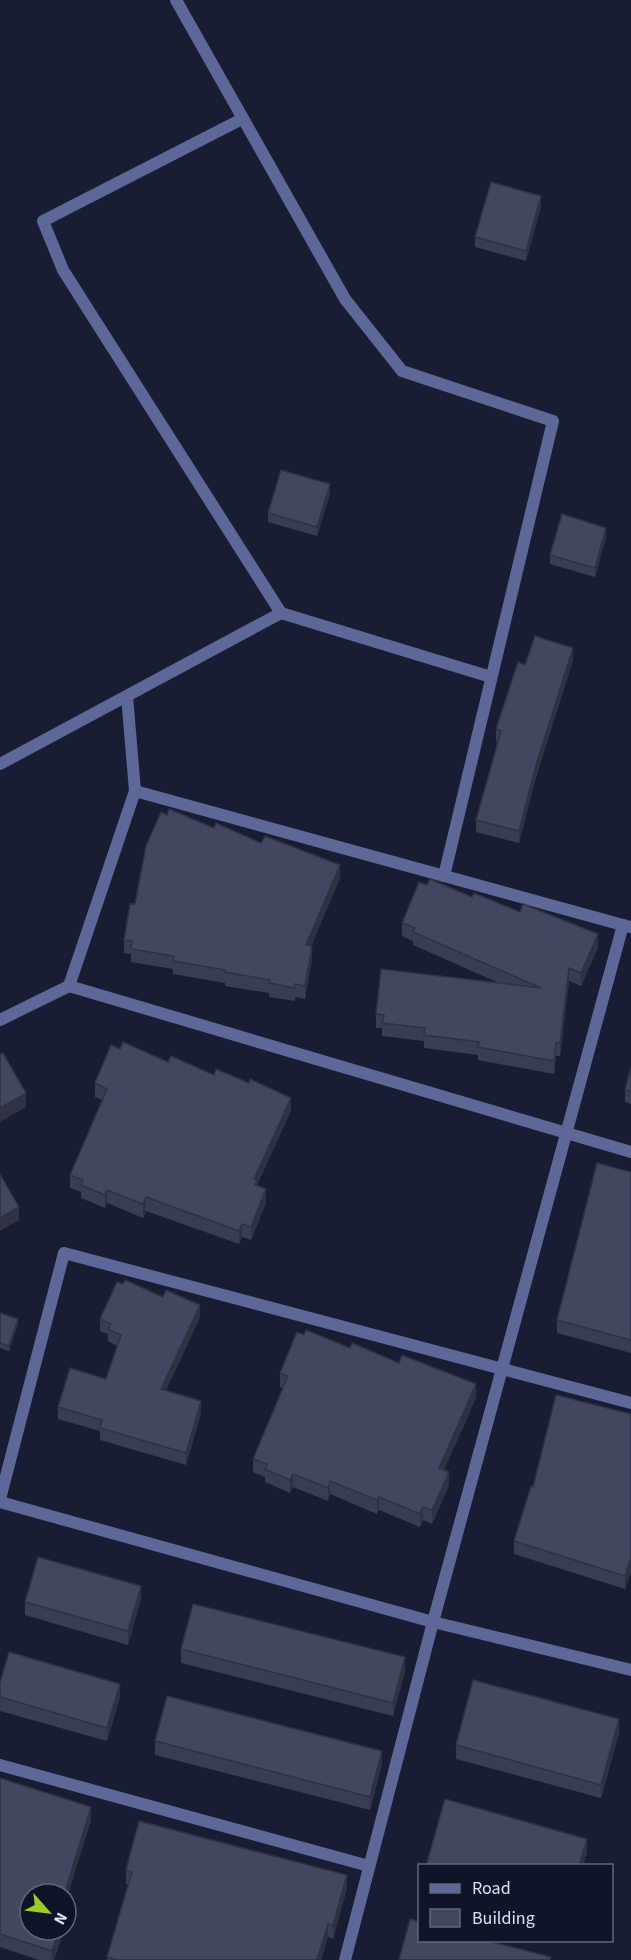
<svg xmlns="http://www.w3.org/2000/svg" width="631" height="1960" font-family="'Source Sans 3',sans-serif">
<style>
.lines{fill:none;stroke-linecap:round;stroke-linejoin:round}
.minor{stroke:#5d6899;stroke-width:12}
.wall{fill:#383d52}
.shaded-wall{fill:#2e3242}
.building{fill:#41475f;stroke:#2e3242;stroke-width:1.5}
</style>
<rect width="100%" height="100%" fill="#191d33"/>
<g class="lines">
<!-- minor -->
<g class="minor">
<polyline points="176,0 345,299 402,371 553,421 444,876"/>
<polyline points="242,119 43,221 63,270 281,613 491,677"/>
<polyline points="0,764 281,613"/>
<polyline points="135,791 630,927"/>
<polyline points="69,986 631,1152"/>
<polyline points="0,1020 69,986 135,791 127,696"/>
<polyline points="0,1499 64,1253 631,1403"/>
<polyline points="0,1502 433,1622 631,1670"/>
<polyline points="0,1765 369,1866"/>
<polyline points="345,1960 433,1622 623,925"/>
</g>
</g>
<!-- wall -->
<g class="wall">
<polygon points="541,206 526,261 475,247 475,237"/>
<polygon points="330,494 317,536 268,522 268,513"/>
<polygon points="606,537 595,577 550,564 550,555"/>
<polygon points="573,660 536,777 519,843 476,832 476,820 498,742 496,741 496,729 525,665"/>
<polygon points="167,815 214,828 340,878 311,946 312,959 305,999 295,997 295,1001 269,997 269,993 225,986 225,983 173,974 173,969 131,962 131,954 124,953 124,940 135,904"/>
<polygon points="427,885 472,897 598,947 581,986 569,981 560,1056 556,1056 554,1074 478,1060 478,1055 424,1048 424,1041 382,1036 382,1028 376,1028 376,1014 499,983 413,945 413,941 402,936 402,923"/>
<polygon points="120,1049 168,1062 291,1111 257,1185 266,1203 251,1240 242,1237 239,1244 146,1211 143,1218 107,1203 105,1208 81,1198 81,1192 70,1188 70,1175 102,1100 95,1097 95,1083"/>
<polygon points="631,1067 631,1104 625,1102 625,1090"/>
<polygon points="631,1172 631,1353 557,1333 557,1320"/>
<polygon points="0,1313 18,1324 9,1351 0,1348"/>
<polygon points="200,1317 166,1390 201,1413 186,1465 100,1440 100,1431 58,1419 58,1407 106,1379 117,1346 108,1341 108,1334 100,1331 100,1319"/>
<polygon points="280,1373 476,1398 444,1470 449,1485 432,1524 423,1520 420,1527 379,1510 377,1514 330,1494 328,1501 293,1487 290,1493 265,1482 265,1477 253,1472 253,1459 283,1388 280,1387"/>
<polygon points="631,1414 631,1572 625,1589 514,1554 514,1541 533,1487"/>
<polygon points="141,1599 128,1645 25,1615 25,1602"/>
<polygon points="181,1649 405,1671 393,1716 181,1663"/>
<polygon points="0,1683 120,1697 107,1741 0,1711"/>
<polygon points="619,1733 601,1798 456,1759 456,1745"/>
<polygon points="155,1741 382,1764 370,1810 155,1755"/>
<polygon points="0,1778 91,1820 68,1893 71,1907 66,1923 66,1894 30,1930 64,1930 54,1960 39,1960 0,1947"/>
<polygon points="126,1870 347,1888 333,1939 328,1937 321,1960 107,1960 107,1957 128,1884 126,1884"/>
</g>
<!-- shaded-wall -->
<g class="shaded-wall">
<polygon points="541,196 541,206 526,261 526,251"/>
<polygon points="330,484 330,494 317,536 317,527"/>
<polygon points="606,528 606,537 595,577 595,568"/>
<polygon points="573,648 573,660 536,777 519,843 519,831 536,765"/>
<polygon points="340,865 340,878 306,958 306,945"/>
<polygon points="598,934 598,947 581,986 581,973"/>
<polygon points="312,946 312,959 305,999 305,986"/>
<polygon points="569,968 569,981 560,1056 560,1043"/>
<polygon points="556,1043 556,1056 554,1074 554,1061"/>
<polygon points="26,1093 26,1107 0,1122 0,1108"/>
<polygon points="291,1098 291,1111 257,1185 257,1194 254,1179"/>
<polygon points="266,1189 266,1203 251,1240 251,1227"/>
<polygon points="107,1190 107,1203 105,1208 105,1195"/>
<polygon points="146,1197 146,1211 143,1218 143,1204"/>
<polygon points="19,1207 19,1220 0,1231 0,1218"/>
<polygon points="242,1224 242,1237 239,1244 239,1231"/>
<polygon points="200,1305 200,1317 161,1401 161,1389"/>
<polygon points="18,1319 18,1324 9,1351 9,1346"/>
<polygon points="476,1384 476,1398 439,1481 439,1468"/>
<polygon points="201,1401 201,1413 186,1465 186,1453"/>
<polygon points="449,1472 449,1485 432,1524 432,1510"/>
<polygon points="293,1474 293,1487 290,1493 290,1480"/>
<polygon points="330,1481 330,1494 328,1501 328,1488"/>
<polygon points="379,1497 379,1510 377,1514 377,1500"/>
<polygon points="423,1507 423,1520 420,1527 420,1514"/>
<polygon points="631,1558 631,1572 625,1589 625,1576"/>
<polygon points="141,1586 141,1599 128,1645 128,1631"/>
<polygon points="405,1657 405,1671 393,1716 393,1703"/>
<polygon points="120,1684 120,1697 107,1741 107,1728"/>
<polygon points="619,1719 619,1733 601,1798 601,1785"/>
<polygon points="382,1751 382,1764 370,1810 370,1797"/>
<polygon points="91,1807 91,1820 66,1901 65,1892"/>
<polygon points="587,1839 587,1853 583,1866 579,1866"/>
<polygon points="347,1875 347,1888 333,1939 333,1925"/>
<polygon points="71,1894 71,1907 66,1923 66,1909"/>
<polygon points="328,1924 328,1937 321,1960 317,1960"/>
<polygon points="59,1930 64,1930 54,1960 52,1960 52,1951"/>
</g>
<!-- building -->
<g class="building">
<polygon points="491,182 541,196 526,251 475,237"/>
<polygon points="281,470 330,484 317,527 268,513"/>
<polygon points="562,514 606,528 595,568 550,555"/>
<polygon points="535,636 573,648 536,765 519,831 476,820 501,731 496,729 518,662 525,665"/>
<polygon points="169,809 214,828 216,823 261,843 265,836 340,865 306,945 312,946 305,986 295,984 295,988 269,983 270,980 225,972 225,970 173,961 174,956 131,949 132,941 124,940 130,904 135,904 146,846 161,812 167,815"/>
<polygon points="430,879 472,897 474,893 520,912 523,904 598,934 581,973 569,968 560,1043 556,1043 554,1061 478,1047 479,1042 424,1035 425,1028 382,1023 384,1015 376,1014 381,969 541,988 413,932 415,928 402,923 419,882 427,885"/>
<polygon points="123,1042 168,1062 171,1056 214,1075 216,1069 249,1083 250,1079 291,1098 254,1179 257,1180 255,1185 266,1189 251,1227 242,1224 239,1231 146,1197 143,1204 107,1190 105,1195 81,1185 83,1180 70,1175 107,1089 95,1083 111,1045 120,1049"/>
<polygon points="3,1053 26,1093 0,1108 0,1054"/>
<polygon points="631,1067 631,1092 625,1090"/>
<polygon points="597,1163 631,1172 631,1340 557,1320"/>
<polygon points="0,1174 19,1207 0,1218"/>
<polygon points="125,1280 163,1297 166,1290 200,1305 161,1389 201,1401 186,1453 100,1428 102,1420 58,1407 70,1368 106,1379 121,1335 108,1329 111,1324 100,1319 117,1282 123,1284"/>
<polygon points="0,1313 18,1319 9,1346 0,1343"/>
<polygon points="306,1330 350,1348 352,1343 399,1363 402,1355 476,1384 439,1468 449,1472 432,1510 423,1507 420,1514 379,1497 377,1500 330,1481 328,1488 293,1474 290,1480 265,1469 267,1464 253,1459 288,1376 280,1373 297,1332 304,1335"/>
<polygon points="556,1395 631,1414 631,1558 625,1576 514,1541 531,1486 533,1487"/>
<polygon points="38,1557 141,1586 128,1631 25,1602"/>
<polygon points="193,1604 405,1657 393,1703 181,1649"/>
<polygon points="9,1652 120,1684 107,1728 0,1697 0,1683"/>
<polygon points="473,1680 619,1719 601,1785 456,1745"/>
<polygon points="167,1696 382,1751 370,1797 155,1741"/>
<polygon points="0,1778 91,1807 65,1892 71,1894 66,1909 66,1894 30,1894 30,1930 59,1930 52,1951 0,1934"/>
<polygon points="445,1799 587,1839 579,1866 426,1866"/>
<polygon points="139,1821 347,1875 333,1925 328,1924 317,1960 117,1960 107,1957 132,1872 126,1870"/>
<polygon points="410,1919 420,1922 420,1941 488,1941 551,1957 550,1960 399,1960"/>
</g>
<!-- legend -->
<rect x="418" y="1864" width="195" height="78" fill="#101428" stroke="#626678" stroke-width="1.5"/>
<rect x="430" y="1884" width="30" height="9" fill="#5d6899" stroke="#626678" stroke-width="1.5"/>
<text x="472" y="1894" font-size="18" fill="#dce0ef">Road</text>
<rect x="430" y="1909" width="30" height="18" fill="#41475f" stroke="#626678" stroke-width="1.5"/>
<text x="472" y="1924" font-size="18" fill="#dce0ef">Building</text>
<!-- north arrow -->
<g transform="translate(48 1912) rotate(118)"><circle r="28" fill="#101428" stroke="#626678" stroke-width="1.5"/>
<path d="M0-4.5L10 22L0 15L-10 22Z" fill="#a0c92b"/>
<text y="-9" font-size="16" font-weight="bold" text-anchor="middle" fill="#dce0ef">N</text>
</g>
</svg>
